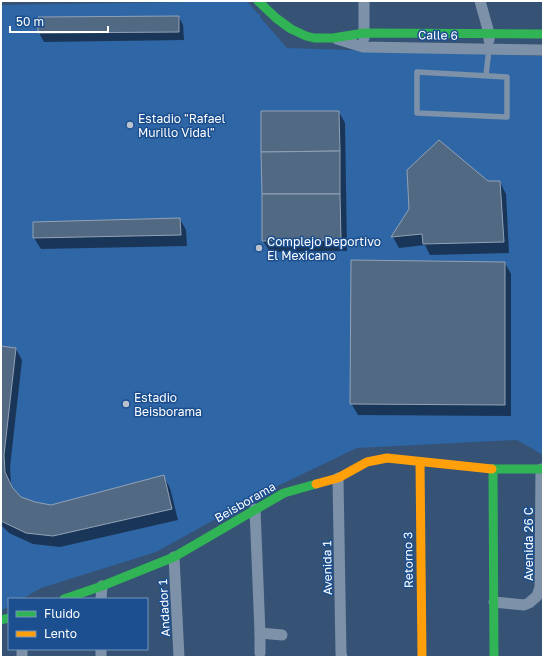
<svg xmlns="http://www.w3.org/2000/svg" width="544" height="658" font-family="'Golos Text',sans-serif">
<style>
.green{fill:#2f66a5}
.shadow{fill:#0007}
.building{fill:#526984;stroke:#92a2b6}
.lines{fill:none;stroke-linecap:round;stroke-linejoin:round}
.lane{stroke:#7d92a8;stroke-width:5.5}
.street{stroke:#7d92a8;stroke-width:11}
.fast{stroke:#30b455;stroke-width:9}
.slow{stroke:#ff9f0a;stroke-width:9}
.poi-dot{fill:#b9c2ce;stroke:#1b4f8f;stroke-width:1.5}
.labels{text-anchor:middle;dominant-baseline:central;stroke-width:3;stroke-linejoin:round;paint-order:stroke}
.street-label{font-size:12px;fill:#fff;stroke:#1b4f8f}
.poi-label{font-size:12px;fill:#fff;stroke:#1b4f8f;text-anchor:start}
</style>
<rect width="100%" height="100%" fill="#365274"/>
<!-- green -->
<polygon class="green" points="247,1 258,14 260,14 260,17 287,48 543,56 543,455 517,440 357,448 263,493 156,552 41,588 22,599 9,599 9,606 1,611 1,5"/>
<!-- shadow -->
<g class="shadow">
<polygon points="179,17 183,25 184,40 44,42 39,33 39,18"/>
<polygon points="262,112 339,112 345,123 347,251 270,252 263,241"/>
<polygon points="487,182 500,182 506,194 509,253 430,255 425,245 399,248 393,237"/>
<polygon points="180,219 186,230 187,246 41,249 34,238"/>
<polygon points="505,263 511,274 511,416 358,415 351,403"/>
<polygon points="1,347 16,349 22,360 10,467 11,484 14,490 20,497 34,503 51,506 164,477 170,488 178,520 60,547 33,544 9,533 1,525"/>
</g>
<!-- building -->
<g class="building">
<polygon points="179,16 179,32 38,33 38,17"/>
<polygon points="261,111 339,111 340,151 261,152"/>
<polygon points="439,140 488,181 500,181 504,242 423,244 422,234 391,237 409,209 407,170"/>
<polygon points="340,151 340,194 262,194 261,152"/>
<polygon points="262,194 340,194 341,240 262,241"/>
<polygon points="180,218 181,235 33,238 33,222"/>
<polygon points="351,260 505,262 505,405 350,404"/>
<polygon points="1,346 16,348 4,455 5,472 12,487 21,497 35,502 51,505 164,475 172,509 53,536 26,533 1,521"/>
</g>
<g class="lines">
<!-- lane -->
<g class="lane">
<polygon points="417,72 507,77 507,117 417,113"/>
<polyline points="486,75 489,49"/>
</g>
<!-- street -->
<g class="street">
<polyline points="480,1 489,33 489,40"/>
<polyline points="364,38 364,1"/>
<polyline points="337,39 363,47 543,50"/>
<polyline points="338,478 341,654 342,657"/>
<polyline points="255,509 260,633 260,653"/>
<polyline points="174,557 179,657"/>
<polyline points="101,599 102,586"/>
<polyline points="494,602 524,605 529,603 537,596 540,587 541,469"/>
<polyline points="260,633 282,635"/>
<polyline points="22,649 22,657"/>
<polyline points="101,657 101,649"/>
</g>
<!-- fast -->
<g class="fast">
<polyline points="258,1 276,18 291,29 306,36 314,38 333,38 364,33 543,34"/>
<polyline points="492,469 543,469"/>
<polyline points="493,469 494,657"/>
<polyline points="64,599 102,586 174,557 284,493 316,484"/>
<polyline points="1,620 9,618"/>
</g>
<!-- slow -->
<g class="slow">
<polyline points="420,462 422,657"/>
<polyline points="316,484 338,478 367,462 387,458 492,469"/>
</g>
</g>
<!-- markers -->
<g class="poi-dot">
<circle cx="130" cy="125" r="4"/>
<circle cx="259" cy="248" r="4"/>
<circle cx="126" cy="404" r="4"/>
</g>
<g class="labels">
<!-- street labels -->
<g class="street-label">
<text transform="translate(438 35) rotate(1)">Calle 6</text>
<text transform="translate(245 502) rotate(-30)">Beisborama</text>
<text transform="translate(528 544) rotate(-90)">Avenida 26 C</text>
<text transform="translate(408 560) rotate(-91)">Retorno 3</text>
<text transform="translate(327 568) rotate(-91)">Avenida 1</text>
<text transform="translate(164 608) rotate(-93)">Andador 1</text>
</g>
<!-- poi labels -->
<g class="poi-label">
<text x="138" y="118">Estadio "Rafael<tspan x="138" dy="14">Murillo Vidal"</tspan></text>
<text x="267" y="241">Complejo Deportivo<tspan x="267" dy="14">El Mexicano</tspan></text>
<text x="134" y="397">Estadio<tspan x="134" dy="14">Beisborama</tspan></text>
</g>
</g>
<!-- border -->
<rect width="544" height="658" fill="none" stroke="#ffffff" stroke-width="4"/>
<!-- legend -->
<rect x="8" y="598" width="140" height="52" fill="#1b4f8f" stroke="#7695bc"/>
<rect x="16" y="611" width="20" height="6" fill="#30b455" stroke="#7695bc"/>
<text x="44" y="618" font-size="12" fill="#ffffff">Fluido</text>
<rect x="16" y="631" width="20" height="6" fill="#ff9f0a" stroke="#7695bc"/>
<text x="44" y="638" font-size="12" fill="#ffffff">Lento</text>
<!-- scale -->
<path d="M10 26v6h98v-6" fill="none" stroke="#ffffff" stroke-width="2"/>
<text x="16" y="26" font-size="12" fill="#ffffff" stroke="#1b4f8f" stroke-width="3" paint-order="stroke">50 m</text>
</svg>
